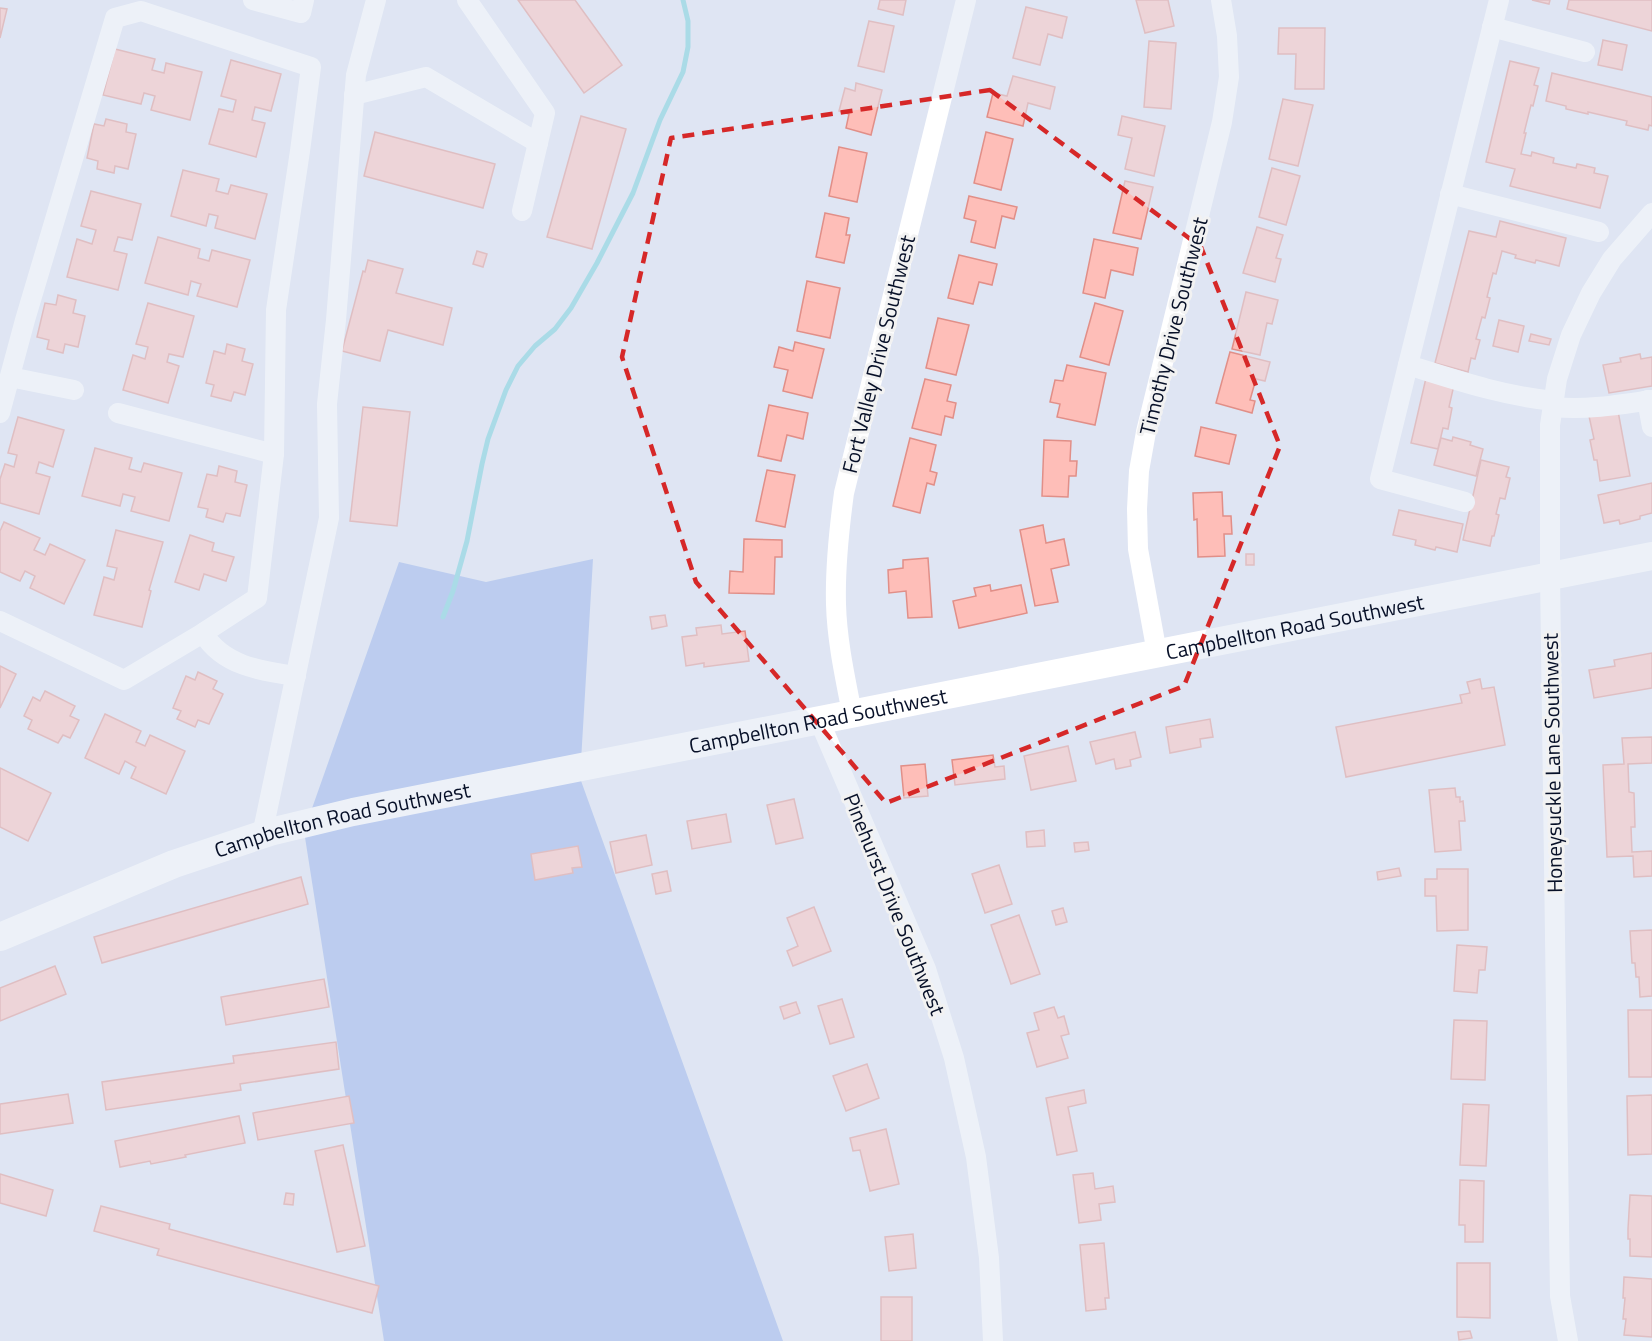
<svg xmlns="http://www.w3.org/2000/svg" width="1652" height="1341" font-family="'Titillium Web',sans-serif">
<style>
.forest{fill:#92aeeb}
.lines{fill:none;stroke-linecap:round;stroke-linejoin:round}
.stream{stroke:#6cceda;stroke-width:5}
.building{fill:#febeb8;stroke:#e18f88;stroke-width:1.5}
.minor{stroke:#fff;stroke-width:20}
.secondary{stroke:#fff;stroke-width:28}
.marked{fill:none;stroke:#d62828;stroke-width:4.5;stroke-dasharray:12 8;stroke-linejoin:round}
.labels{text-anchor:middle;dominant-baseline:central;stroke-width:6;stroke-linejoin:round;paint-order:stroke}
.street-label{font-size:21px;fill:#071028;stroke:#f2f2f2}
</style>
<rect width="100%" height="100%" fill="#dfe5f3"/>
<!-- forest -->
<polygon class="forest" points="593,559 580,778 783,1341 384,1341 304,831 399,562 486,582"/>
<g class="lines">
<!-- stream -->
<polyline class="stream" points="443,617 453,591 467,541 482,464 488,439 506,390 518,366 535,346 555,329 571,308 597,263 633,193 660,120 683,72 688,47 688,21 683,0"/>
</g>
<!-- building -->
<g class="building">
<polygon points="518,0 575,0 622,65 584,93"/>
<polygon points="880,0 906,0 903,15 878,9"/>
<polygon points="1136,0 1168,0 1174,26 1145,33"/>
<polygon points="1532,0 1550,0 1549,4"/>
<polygon points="1569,0 1652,0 1652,31 1567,9"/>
<polygon points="1026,7 1067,17 1062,38 1048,34 1040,65 1013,58"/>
<polygon points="0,8 7,9 0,38"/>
<polygon points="869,21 894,26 884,72 858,66"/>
<polygon points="1279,28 1325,28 1324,89 1295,89 1296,54 1278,54"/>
<polygon points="1603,40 1627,45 1622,70 1598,65"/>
<polygon points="1149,41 1176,43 1171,109 1144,107"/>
<polygon points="115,49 155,59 152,70 164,73 166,63 202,72 190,120 151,110 155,96 144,93 141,104 103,95"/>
<polygon points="231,60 281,74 271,111 255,107 252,120 265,123 256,157 209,144 219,109 233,112 236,100 221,96"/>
<polygon points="1510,61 1539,68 1534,85 1538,86 1533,106 1531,105 1524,133 1526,133 1521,154 1531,156 1532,152 1554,158 1553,163 1576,168 1577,164 1595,168 1594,173 1608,176 1600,208 1510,186 1515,169 1486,162"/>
<polygon points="1552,73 1652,97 1652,126 1649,125 1648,130 1626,125 1627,121 1588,112 1588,114 1566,109 1566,106 1546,101"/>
<polygon points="1013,76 1055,87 1050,109 1028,103 1023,126 987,117 993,93 1007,96"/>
<polygon points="856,83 882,90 871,135 846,128 849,114 839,111 845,88 855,91"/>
<polygon points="1283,99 1313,105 1298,166 1269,159"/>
<polygon points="581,116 626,129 592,249 547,237"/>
<polygon points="1122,116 1165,126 1154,176 1125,169 1132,138 1118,135"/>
<polygon points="106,119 127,124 126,132 136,134 128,169 115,166 114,173 97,169 98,161 87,158 94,124 104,126"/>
<polygon points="375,132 495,164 483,208 364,176"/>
<polygon points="986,132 1013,139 1001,190 974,183"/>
<polygon points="839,147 867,153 857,202 829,196"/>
<polygon points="1272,168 1300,176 1286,225 1259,217"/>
<polygon points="183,170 219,179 216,191 228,194 231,185 267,194 255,239 215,228 218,216 209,214 206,226 171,216"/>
<polygon points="1125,181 1153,187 1141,239 1113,233"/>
<polygon points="91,191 141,204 132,240 118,237 114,251 127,254 118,290 67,277 77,239 92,244 96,230 81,226"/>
<polygon points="969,196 1017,207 1014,219 1002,216 995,248 971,242 976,221 964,218"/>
<polygon points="825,213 849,218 846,235 850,235 844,263 816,257"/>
<polygon points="1500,221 1566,238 1559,266 1536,260 1535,263 1515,258 1516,255 1502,251 1496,274 1493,273 1487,297 1490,298 1485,318 1482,317 1476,339 1480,340 1475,359 1471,358 1468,372 1435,363 1469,231 1496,237"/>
<polygon points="1257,227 1283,235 1276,258 1281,259 1275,282 1243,273"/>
<polygon points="158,237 200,249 198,258 209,261 212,250 250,260 237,307 197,296 201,284 191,281 188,295 145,283"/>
<polygon points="1094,239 1138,248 1133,275 1111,270 1105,298 1083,293"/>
<polygon points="477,251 487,254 483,267 473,264"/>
<polygon points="959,255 997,264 992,285 979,282 973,304 948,298"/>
<polygon points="368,260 403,269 396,293 452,308 443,345 388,330 380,361 342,351 363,271 365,272"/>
<polygon points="807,281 840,288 830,338 797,331"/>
<polygon points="1246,292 1278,300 1272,324 1267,323 1260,355 1232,349"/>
<polygon points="58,295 76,300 73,313 85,316 78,347 65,344 63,353 47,349 49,340 37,337 45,303 56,305"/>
<polygon points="148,303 194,316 183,357 169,354 167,362 179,366 168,403 123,390 133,355 145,359 148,347 136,344"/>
<polygon points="1095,303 1123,311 1109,365 1080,357"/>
<polygon points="938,318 969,325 956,375 926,368"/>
<polygon points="1499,320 1524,326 1518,352 1493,346"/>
<polygon points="1531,334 1551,339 1549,345 1529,341"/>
<polygon points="795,342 824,349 812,398 783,391 788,370 774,367 779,347 793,351"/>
<polygon points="227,344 245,349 242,361 253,364 245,395 234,392 231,401 211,396 214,385 206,383 214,351 225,354"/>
<polygon points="1230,352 1270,362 1265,381 1256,379 1250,400 1255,401 1252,413 1216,403"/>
<polygon points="1640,354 1641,359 1652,357 1652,386 1609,393 1603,365 1621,362 1620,358"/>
<polygon points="1067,365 1106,373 1095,425 1057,417 1060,404 1050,402 1055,380 1063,381"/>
<polygon points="1426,378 1454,385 1449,407 1452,408 1448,429 1443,428 1438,449 1411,443"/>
<polygon points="925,379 951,385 947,401 956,403 953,418 945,416 941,435 912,428"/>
<polygon points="769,405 808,413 803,439 787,435 781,461 758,456"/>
<polygon points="363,407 410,412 397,526 350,521"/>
<polygon points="1618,411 1630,476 1600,481 1597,460 1594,460 1590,440 1594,439 1589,416"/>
<polygon points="18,417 64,430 53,467 39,462 36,473 50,477 39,514 0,503 0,479 5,464 14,467 17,455 8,453"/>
<polygon points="1201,427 1236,435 1229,464 1195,456"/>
<polygon points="1453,437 1471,442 1470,445 1483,449 1476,476 1434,465 1441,438 1452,441"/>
<polygon points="910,438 936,445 930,471 937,473 934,485 927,483 920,513 893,506"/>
<polygon points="1044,440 1071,441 1070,461 1077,461 1076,476 1069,476 1068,497 1042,496"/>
<polygon points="95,448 132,458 129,469 141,472 144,463 182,473 169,521 131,511 135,497 123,494 120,506 82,496"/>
<polygon points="1481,460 1509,467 1506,477 1510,478 1505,499 1500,498 1496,514 1499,515 1494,536 1492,536 1490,546 1463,540"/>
<polygon points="219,466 237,471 235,482 247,485 240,516 226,513 223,522 206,517 208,509 198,507 207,474 217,476"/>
<polygon points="767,470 795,475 785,527 756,521"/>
<polygon points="1652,483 1652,513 1640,516 1640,519 1620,524 1619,520 1604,523 1598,495"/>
<polygon points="1222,492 1223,516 1231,516 1232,534 1224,534 1225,556 1198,557 1197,519 1194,520 1193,493"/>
<polygon points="1399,510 1463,524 1457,552 1436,547 1435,550 1415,545 1416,540 1393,535"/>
<polygon points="4,522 40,538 34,550 45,555 50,544 85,560 64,604 30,588 35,576 25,571 20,581 0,572 0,531"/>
<polygon points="1043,525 1046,543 1064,539 1069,565 1051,569 1058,602 1035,606 1020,530"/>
<polygon points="116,530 163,542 149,590 151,591 142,627 94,615 104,577 114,580 117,568 107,566"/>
<polygon points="190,535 214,543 212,551 234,557 226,581 204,574 199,590 175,582"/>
<polygon points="744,539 782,540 782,557 775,557 774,594 729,593 730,571 743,572"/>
<rect x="1246" y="554" width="8" height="11"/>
<polygon points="928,558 932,617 908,618 906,591 889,593 888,570 903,568 903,560"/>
<polygon points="990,585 991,591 1021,585 1027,613 959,628 953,601 976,596 974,588"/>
<polygon points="665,615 667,626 652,629 650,617"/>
<polygon points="721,625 722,634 745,631 749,661 704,667 704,663 686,666 682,637 697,635 696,628"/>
<polygon points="1652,653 1652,688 1594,698 1589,670 1615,666 1614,660"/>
<polygon points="0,666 16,674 0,708"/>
<polygon points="198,672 217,681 213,689 223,694 209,724 198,720 195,727 177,719 181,711 173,708 186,676 195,680"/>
<polygon points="1480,679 1482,689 1494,687 1505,745 1346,777 1336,727 1462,703 1460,695 1470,693 1467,682"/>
<polygon points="45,691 75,706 70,716 79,720 70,738 63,735 58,743 28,729 32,720 24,716 33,697 40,701"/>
<polygon points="105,714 141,731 136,742 145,746 150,735 185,751 166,794 131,778 136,767 125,761 119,774 85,758"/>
<polygon points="1210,719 1213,737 1200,739 1201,747 1170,753 1166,727"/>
<polygon points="1135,732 1141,757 1130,760 1131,766 1116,769 1114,759 1096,764 1090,742"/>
<polygon points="1652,737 1652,763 1628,764 1629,792 1634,793 1635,827 1631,827 1632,852 1652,851 1652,876 1634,877 1633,856 1607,857 1603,765 1624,764 1622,738"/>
<polygon points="1068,746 1076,781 1031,790 1024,756"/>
<polygon points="993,755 995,767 1004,766 1005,779 955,785 952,760"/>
<polygon points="925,764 928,796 904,798 901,766"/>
<polygon points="0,768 51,793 28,841 0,827"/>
<polygon points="1455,788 1456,797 1460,797 1460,802 1463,801 1465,821 1459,821 1461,850 1435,852 1429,790"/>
<polygon points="794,799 803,838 776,844 767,805"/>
<polygon points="726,814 731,842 692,849 687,821"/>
<polygon points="1044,830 1045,846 1027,847 1026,832"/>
<polygon points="646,835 652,865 616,873 610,842"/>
<polygon points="1088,842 1089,850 1075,852 1074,843"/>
<polygon points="578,846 582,867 572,868 573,873 535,880 531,854"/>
<polygon points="999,865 1012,904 985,913 972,874"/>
<polygon points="1399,868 1401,876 1378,880 1377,872"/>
<polygon points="1437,869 1468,869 1468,930 1437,931 1436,896 1425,896 1425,879 1437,879"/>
<polygon points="667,871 671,891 656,894 652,874"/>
<polygon points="301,877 308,904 102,963 94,937"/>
<polygon points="814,907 831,951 793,966 787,951 798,946 787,918"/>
<polygon points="1063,908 1067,922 1056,925 1052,911"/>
<polygon points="1019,915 1040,974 1011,984 991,925"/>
<polygon points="1652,930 1652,996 1640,997 1639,977 1636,977 1635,963 1632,963 1630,931"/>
<polygon points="1457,945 1487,947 1485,970 1479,970 1477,993 1454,991"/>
<polygon points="55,966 66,994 0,1021 0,988"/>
<polygon points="324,979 329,1007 226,1025 221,997"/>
<polygon points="842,999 854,1037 830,1044 818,1006"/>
<polygon points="796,1002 800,1013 784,1019 780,1007"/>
<polygon points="1054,1007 1058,1018 1064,1016 1069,1034 1061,1036 1068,1058 1037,1067 1027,1033 1039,1030 1034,1013"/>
<polygon points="1628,1010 1652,1010 1652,1077 1629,1077"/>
<polygon points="1454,1020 1487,1021 1485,1080 1451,1079"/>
<polygon points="336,1042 339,1069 240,1084 241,1090 106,1110 102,1082 234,1063 233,1056"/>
<polygon points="867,1064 879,1098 846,1111 833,1076"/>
<polygon points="1084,1090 1086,1103 1068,1107 1077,1151 1057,1155 1046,1098"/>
<polygon points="68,1094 73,1123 0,1134 0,1104"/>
<polygon points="1652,1095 1652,1154 1628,1155 1627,1096"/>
<polygon points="349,1096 354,1123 258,1140 253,1113"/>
<polygon points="1463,1104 1489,1105 1486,1166 1460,1165"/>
<polygon points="239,1116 245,1143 185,1155 186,1157 151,1164 150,1161 120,1167 115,1141"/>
<polygon points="886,1129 899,1184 870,1191 860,1150 853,1151 850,1138"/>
<polygon points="343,1145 365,1246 337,1252 315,1151"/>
<polygon points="1093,1173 1095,1189 1113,1186 1115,1202 1099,1204 1101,1220 1079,1223 1073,1175"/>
<polygon points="0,1174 53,1190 46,1216 0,1203"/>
<polygon points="1460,1180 1484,1181 1483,1242 1465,1242 1465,1225 1459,1225"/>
<polygon points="286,1193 294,1194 293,1205 284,1204"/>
<polygon points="1630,1195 1652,1196 1652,1257 1630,1256 1630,1239 1628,1239 1628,1229"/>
<polygon points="101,1206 170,1224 169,1229 379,1286 372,1313 157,1255 159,1249 94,1231"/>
<polygon points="913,1234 916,1268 889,1271 885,1237"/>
<polygon points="1104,1243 1109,1298 1105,1298 1106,1309 1086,1311 1080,1245"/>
<polygon points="1457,1263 1490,1263 1490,1318 1457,1317"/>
<polygon points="1624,1277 1652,1279 1652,1337 1624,1335 1626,1319 1623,1319 1625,1298 1623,1298"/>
<rect x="881" y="1297" width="31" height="44"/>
<polygon points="1470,1331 1472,1338 1459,1340 1458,1332"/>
</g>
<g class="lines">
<!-- minor -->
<g class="minor">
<polyline points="253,0 301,13 304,0"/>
<polyline points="467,0 545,113 522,211"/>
<polyline points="1492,27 1585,52"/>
<polyline points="354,95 426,77 538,143"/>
<polyline points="1450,194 1599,232"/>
<polyline points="1408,365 1499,0"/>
<polyline points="10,377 74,390"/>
<polyline points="1647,400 1652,427"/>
<path d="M1553,407C1589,410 1616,405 1652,400"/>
<polyline points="0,413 25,320 115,18 141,11 311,67 300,151 276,310 274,454 257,598 203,633 124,680 0,621"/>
<polyline points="118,413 274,454"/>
<path d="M1465,502L1380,479L1408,365C1456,380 1503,396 1554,401"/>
<path d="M203,633C223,666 261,671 296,676"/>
<polyline points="1157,653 1138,549 1137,509 1139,471 1146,432 1222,122 1229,77 1227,36 1221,0"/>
<path d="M852,713C845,677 837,641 836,604C835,567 839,530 844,493L966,0"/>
<polyline points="819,720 926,969 954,1058 976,1157 989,1258 993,1341"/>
<polyline points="262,835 329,518 327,404 336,320 356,75 376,0"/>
<polyline points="1568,1341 1560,1296 1550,576 1550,425 1557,379 1571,335 1591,293 1612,259 1652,213"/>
</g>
<!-- secondary -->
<path class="secondary" id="s1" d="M0,937L174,864L270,832L353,812L1652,556"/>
</g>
<!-- marked area -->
<path d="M0 0H1652V1341H0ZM990,90L1201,247L1280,446L1184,686L886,803L696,582L622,357L671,138Z" fill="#dfe5f3" fill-opacity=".55" fill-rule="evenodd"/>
<path class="marked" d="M990,90L1201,247L1280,446L1184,686L886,803L696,582L622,357L671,138Z"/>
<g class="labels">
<!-- street labels -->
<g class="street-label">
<text transform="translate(1173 326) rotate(-76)">Timothy Drive Southwest</text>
<text transform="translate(878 354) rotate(-76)">Fort Valley Drive Southwest</text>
<text stroke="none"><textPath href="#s1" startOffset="1335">Campbellton Road Southwest</textPath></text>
<text stroke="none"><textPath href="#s1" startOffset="849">Campbellton Road Southwest</textPath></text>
<text transform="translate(1552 763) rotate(-91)">Honeysuckle Lane Southwest</text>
<text stroke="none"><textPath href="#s1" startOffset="363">Campbellton Road Southwest</textPath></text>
<text transform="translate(895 904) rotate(68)">Pinehurst Drive Southwest</text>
</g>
</g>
</svg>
